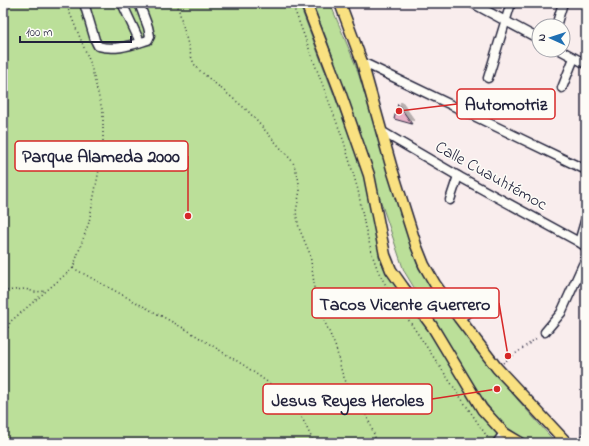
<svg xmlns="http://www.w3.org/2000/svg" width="589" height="446" font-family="'Indie Flower',sans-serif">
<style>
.green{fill:#bbdf99;stroke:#6e806a}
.building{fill:#e8b1c7;stroke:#22223b;filter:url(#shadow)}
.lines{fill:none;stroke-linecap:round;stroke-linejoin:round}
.minor-casing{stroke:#22223b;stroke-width:11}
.major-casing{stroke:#22223b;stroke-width:13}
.path{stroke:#22223b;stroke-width:1.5;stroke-dasharray:1 3;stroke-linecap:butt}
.minor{stroke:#fdfcf7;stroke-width:8}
.major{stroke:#f9e181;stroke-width:10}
.labels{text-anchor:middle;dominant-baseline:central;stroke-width:3;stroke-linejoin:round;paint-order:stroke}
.street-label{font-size:17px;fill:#22223b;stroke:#fdfcf7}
.leader{fill:none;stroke:#d62828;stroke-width:1.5}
.callout-dot{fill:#d62828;stroke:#fdfcf7;stroke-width:1.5}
.callout{fill:#fdfcf7;stroke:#d62828;stroke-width:1.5}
.callout-label{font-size:18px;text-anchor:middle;font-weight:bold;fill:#22223b}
</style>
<defs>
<filter id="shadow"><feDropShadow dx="3" dy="-3" stdDeviation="0" flood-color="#0004"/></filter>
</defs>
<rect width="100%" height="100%" fill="#f9eded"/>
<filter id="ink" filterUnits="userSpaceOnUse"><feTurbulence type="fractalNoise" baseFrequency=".025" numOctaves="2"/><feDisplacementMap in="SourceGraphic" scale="8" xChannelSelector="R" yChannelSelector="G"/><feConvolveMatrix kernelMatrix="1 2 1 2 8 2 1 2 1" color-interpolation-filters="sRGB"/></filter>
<g filter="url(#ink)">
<!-- green -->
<g class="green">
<polygon points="3,3 299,3 362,168 384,264 441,342 475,407 509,443 3,443"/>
<polygon points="312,3 330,3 356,66 419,269 518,400 556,443 530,443 501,423 476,390 404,271 327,40"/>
</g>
<!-- building -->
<polygon class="building" points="398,104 412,124 394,119"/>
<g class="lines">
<defs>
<g id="minor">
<path d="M84,3L95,40L98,46C116,51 131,45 148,40L150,36L148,27L139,3"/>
<polyline points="122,3 140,42"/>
<polyline points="472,3 539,39"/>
<polyline points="556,26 563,3"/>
<polyline points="560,50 586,64"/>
<polyline points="362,62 586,170"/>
<polyline points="488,78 511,3"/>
<polyline points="562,88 574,58"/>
<polyline points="381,131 458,176 579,242 586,247"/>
<polyline points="450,200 458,176"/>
<polyline points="579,242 586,218"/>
<polyline points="459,318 485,303"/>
<polyline points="545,332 561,313 586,258"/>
<polyline points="497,443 504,433"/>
<polyline points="585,443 586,438"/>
</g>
<g id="major">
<polyline points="306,3 340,92 369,175 385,255 391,270 403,287 432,326 482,409 504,433 521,443"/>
<polyline points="340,3 362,62 392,169 416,245 424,265 435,284 459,318 497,368 567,443"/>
</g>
</defs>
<!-- minor casing -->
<use href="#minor" class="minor-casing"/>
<!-- major casing -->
<use href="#major" class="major-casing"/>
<!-- path -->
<g class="path">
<polyline points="177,3 191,56 194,64 199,70 248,111 293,162 298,177 300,190 296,212 299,228 310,254 314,283 314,301 324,320 336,348 342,373 351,393 366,415 371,426 377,443"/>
<polyline points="292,3 344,142 358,190 365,227 373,257 378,271 389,291 490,441"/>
<polyline points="73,268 187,330 245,366 287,396 296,405 314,443"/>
<polyline points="3,291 25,289 35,292 46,291"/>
<polyline points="3,343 10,322 73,268 89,222 99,170 103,143 103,113 90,62 69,11 63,3"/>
<polyline points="503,363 538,337"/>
<polyline points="3,435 5,443"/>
</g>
<!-- minor -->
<use href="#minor" class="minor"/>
<!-- major -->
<use href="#major" class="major"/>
</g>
</g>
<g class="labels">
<!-- street labels -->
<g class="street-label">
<text transform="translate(491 176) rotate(29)">Calle Cuauhtémoc</text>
</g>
</g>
<!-- callouts -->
<path class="leader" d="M399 111L457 104M188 216L188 156M508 356L499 303M497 389L432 399"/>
<g class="callout-dot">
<circle cx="399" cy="111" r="4"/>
<circle cx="188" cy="216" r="4"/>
<circle cx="508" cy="356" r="4"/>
<circle cx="497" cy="389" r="4"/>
</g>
<g class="callout">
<rect x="457" y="89" width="98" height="30" rx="4"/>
<rect x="15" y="141" width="173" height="30" rx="4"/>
<rect x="312" y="288" width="187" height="30" rx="4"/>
<rect x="263" y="384" width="169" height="30" rx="4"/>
</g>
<g class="callout-label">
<text x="506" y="110">Automotriz</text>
<text x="101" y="162">Parque Alameda 2000</text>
<text x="405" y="310">Tacos Vicente Guerrero</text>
<text x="348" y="406">Jesus Reyes Heroles</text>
</g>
<!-- margin -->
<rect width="589" height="446" fill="none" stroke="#fdfcf7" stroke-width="16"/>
<rect x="8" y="8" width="573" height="430" fill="none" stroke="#22223b" stroke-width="1.5" filter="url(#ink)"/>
<!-- north arrow -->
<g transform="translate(551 38) rotate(273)"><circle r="19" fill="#fdfcf7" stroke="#a5a5ac"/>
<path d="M0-3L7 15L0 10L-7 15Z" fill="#1f6fb2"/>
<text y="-6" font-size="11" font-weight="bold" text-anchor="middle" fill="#22223b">N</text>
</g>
<!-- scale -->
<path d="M20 36v6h111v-6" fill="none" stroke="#22223b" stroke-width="2"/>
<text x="26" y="36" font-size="12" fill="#22223b" stroke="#fdfcf7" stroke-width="3" paint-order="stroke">100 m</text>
</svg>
